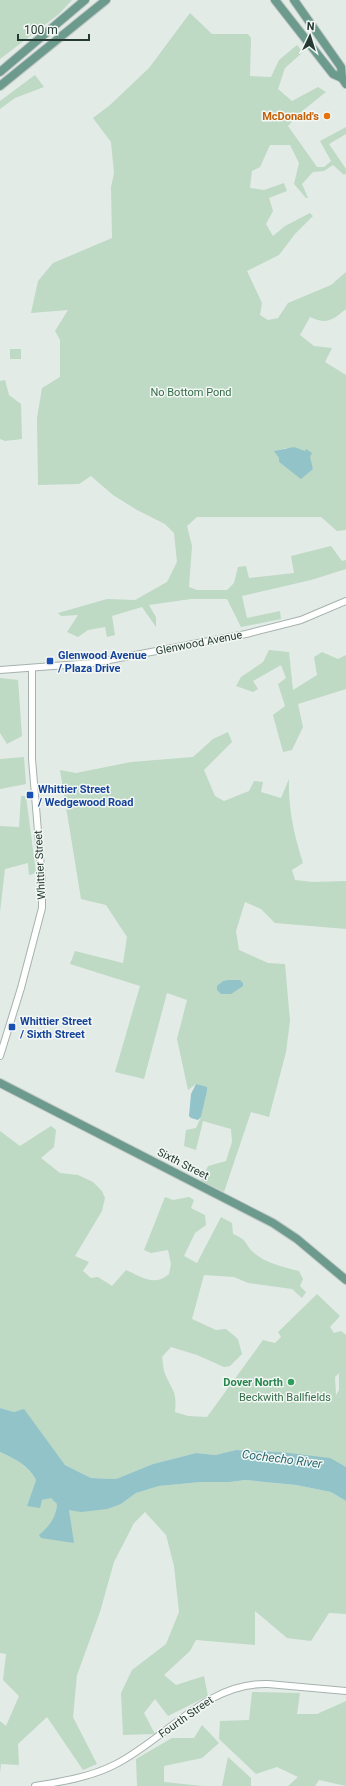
<svg xmlns="http://www.w3.org/2000/svg" width="346" height="1786" font-family="Roboto,sans-serif">
<style>
.green{fill:#bed9c4;fill-rule:evenodd}
.water{fill:#91c3c9}
.lines{fill:none;stroke-linecap:round;stroke-linejoin:round}
.minor-casing{stroke:#a6b2ad;stroke-width:8}
.major-casing{stroke:#c2c8c6;stroke-width:10}
.minor{stroke:#fff;stroke-width:6}
.major{stroke:#6c9b8d;stroke-width:8}
.food-dot{fill:#e8710a;stroke:#f3f8f5;stroke-width:1.5}
.transit-dot{fill:#1a4fb4;stroke:#f3f8f5;stroke-width:1.5}
.leisure-dot{fill:#2e9e5b;stroke:#f3f8f5;stroke-width:1.5}
.labels{text-anchor:middle;dominant-baseline:central;stroke-width:3;stroke-linejoin:round;paint-order:stroke}
.food-label{font-size:11px;font-weight:bold;fill:#c56008;stroke:#f3f8f5;text-anchor:end}
.park-label{font-size:11px;fill:#346c47;stroke:#f3f8f5}
.street-label{font-size:11px;fill:#253a33;stroke:#f3f8f5}
.transit-label{font-size:11px;font-weight:bold;fill:#164399;stroke:#f3f8f5;text-anchor:start}
.leisure-label{font-size:11px;font-weight:bold;fill:#27864d;stroke:#f3f8f5;text-anchor:end}
.water-label{font-size:12px;font-style:italic;fill:#26666f;stroke:#f3f8f5}
</style>
<rect width="100%" height="100%" fill="#e3ebe7"/>
<!-- green -->
<g class="green">
<polygon points="0,0 72,0 59,14 0,59"/>
<path d="M190,13L212,34H248L251,38L250,76L271,77L279,60L297,45L303,52L285,68L278,89L292,101L318,87L326,92L301,112L288,126L317,167H324L331,161L320,141L346,127V134L329,144L346,169V173L344,175L333,165L324,171L313,172L302,184L308,198H306L294,184L299,163L290,145H270L260,167L252,171L250,188L264,190L284,183L287,191L269,198L273,211L266,224L273,236L285,226L310,213L313,216L295,234L279,255L247,271L262,303L260,315L268,320L278,318L288,303L331,285L346,272V309C332,320 328,325 310,317L300,335L314,346L332,348L325,362L346,375V530L337,531L321,517H197L187,526L192,546L189,587L197,590H227L234,583L238,567L246,566L249,578L294,573L291,556L331,546L342,561L346,560V569L311,580L242,596L247,618L280,611L281,619L241,627L227,599H191L149,605L156,617V627L142,607L112,616L115,635L107,637L105,627L88,630L78,637L67,632L78,615L61,616L58,613L107,599L135,600L167,582L177,562L174,533L165,524L137,510L113,495L91,476L79,484L38,485L37,418L42,388L60,377V340L55,331L68,310L31,313L38,281L53,263L112,238L111,187L114,173L111,142L93,118L110,105L149,68ZM286,448L305,451L313,469L301,478L279,462V458L275,451Z"/>
<polygon points="35,75 44,87 15,98 0,109 0,101"/>
<rect x="10" y="349" width="11" height="10"/>
<polygon points="5,380 9,395 21,404 22,439 5,441 0,439 0,381"/>
<polygon points="269,650 289,652 293,690 317,675 314,657 322,652 338,659 346,655 346,689 298,704 303,727 292,750 283,752 273,715 285,706 278,684 286,678 281,665 253,681 258,689 253,692 236,686 241,677 263,662"/>
<polygon points="0,678 18,680 22,736 7,744 0,733"/>
<path d="M228,732L232,742L204,770L215,796L224,801L249,791L254,781L263,782L261,792L281,798L289,779C288,808 294,835 303,863L292,870L295,880L313,882L346,881V929L275,923L261,909L245,902L236,931L239,950L268,963L285,964L290,1021L286,1052L269,1117L251,1112L224,1192L201,1181L208,1166L226,1161L232,1142L231,1129L203,1121L196,1150L184,1146L186,1130L196,1128L201,1117L207,1090L196,1084L188,1090L177,1039L187,1000L167,993L144,1079L115,1072L140,986L70,964L75,951L123,963L127,937L106,905L81,899L60,770L76,773L131,762L193,757L213,739Z"/>
<polygon points="24,757 26,784 0,789 0,759"/>
<polygon points="21,796 26,796 36,873 29,875 28,863 5,869 0,912 0,826 19,827"/>
<path d="M51,1126L56,1130L54,1147L41,1158L60,1173L78,1175L93,1182L102,1191L105,1198L102,1211L75,1256L89,1262L83,1271L91,1278L98,1277L112,1286L126,1270C142,1277 154,1287 169,1274L171,1264L168,1250L151,1253L144,1250L165,1197L173,1200L189,1197L194,1200L191,1208L205,1215L206,1225L195,1233L184,1256L197,1263L221,1217L232,1223L233,1234C249,1241 243,1242 253,1252C265,1263 284,1267 299,1271L303,1279L300,1286L306,1292L302,1298L292,1289L248,1283L234,1277L204,1275L192,1319L216,1330L226,1329L238,1339L242,1354L230,1366L224,1367L197,1355L171,1347L162,1357C163,1362 163,1370 166,1376C173,1392 177,1391 175,1412L188,1416L207,1417L263,1340L275,1343L281,1337L278,1332L317,1294L340,1316L330,1327L334,1333L341,1331L346,1335V1467L280,1452L236,1450L215,1455L196,1453L153,1464L116,1479L91,1478L65,1465L24,1410L14,1412L0,1408V1131L20,1146ZM339,1373V1390L336,1395L335,1377Z"/>
<path d="M0,1452C15,1459 27,1465 36,1480L27,1506L51,1497L57,1504L56,1514L50,1526L73,1543L69,1510L121,1504L136,1493L159,1486L201,1482H230L245,1480L296,1485L331,1492L346,1501V1614L329,1613L311,1641L287,1638L255,1611V1645L196,1640L190,1651L164,1675L176,1685L204,1676L208,1696L168,1716L155,1699L144,1713L155,1734L123,1735L121,1693L132,1670L166,1644L179,1612L174,1566L166,1535L145,1512L134,1523L114,1562L100,1612L77,1675L73,1717L97,1764L83,1770L47,1717L18,1744L19,1765L1,1764L0,1773V1721L6,1726L19,1696L3,1680L6,1654L0,1653Z"/>
<polygon points="252,1692 300,1693 297,1714 317,1714 346,1701 346,1786 319,1780 315,1786 288,1786 298,1777 277,1767 256,1774 219,1739 220,1721 249,1720"/>
<polygon points="202,1725 219,1743 202,1758 164,1766 164,1782 203,1786 137,1786 136,1759 172,1738 194,1738"/>
<polygon points="228,1757 251,1778 251,1786 222,1786"/>
</g>
<!-- water -->
<g class="water">
<polygon points="294,447 305,451 306,449 312,453 310,457 313,469 301,479 279,462 279,458 274,451"/>
<polygon points="229,980 240,980 243,983 243,986 231,994 221,994 217,990 217,986 223,981"/>
<polygon points="196,1084 207,1087 207,1091 201,1117 198,1120 191,1118 189,1116 191,1094"/>
<path d="M0,1408L14,1412L24,1409L65,1465L91,1478L116,1479L153,1464L196,1453L215,1455L236,1450L280,1452L330,1458L346,1467V1501L331,1492L296,1485L245,1480L230,1482H201L159,1486L136,1493L121,1504L107,1509L81,1512L69,1510L74,1543L41,1538L39,1535C50,1525 56,1518 57,1504L51,1498L42,1500L40,1508L27,1506L36,1480C28,1465 15,1459 0,1452Z"/>
</g>
<g class="lines">
<defs>
<g id="minor">
<polyline points="0,670 93,663 246,634 301,620 346,601"/>
<polyline points="0,1056 21,988 42,908 42,880 32,759 32,669"/>
<path d="M35,1786C60,1782 91,1777 114,1765C165,1740 206,1682 268,1684L346,1691"/>
</g>
<g id="major">
<polyline points="275,0 333,74 342,78"/>
<polyline points="294,0 341,67 342,78 346,84"/>
<polyline points="0,72 85,0"/>
<polyline points="0,86 106,0"/>
<polyline points="0,1083 273,1223 297,1239 346,1280"/>
</g>
</defs>
<!-- minor casing -->
<use href="#minor" class="minor-casing"/>
<!-- major casing -->
<use href="#major" class="major-casing"/>
<!-- minor -->
<use href="#minor" class="minor"/>
<!-- major -->
<use href="#major" class="major"/>
</g>
<!-- markers -->
<circle class="food-dot" cx="327" cy="116" r="4"/>
<g class="transit-dot">
<rect x="46" y="657" width="8" height="8" rx="2"/>
<rect x="26" y="791" width="8" height="8" rx="2"/>
<rect x="8" y="1023" width="8" height="8" rx="2"/>
</g>
<circle class="leisure-dot" cx="291" cy="1382" r="4"/>
<g class="labels">
<!-- food labels -->
<g class="food-label">
<text x="319" y="116">McDonald's</text>
</g>
<!-- park labels -->
<g class="park-label">
<text x="191" y="392">No Bottom Pond</text>
<text x="285" y="1397">Beckwith Ballfields</text>
</g>
<!-- street labels -->
<g class="street-label">
<text transform="translate(199 643) rotate(-11)">Glenwood Avenue</text>
<text transform="translate(40 865) rotate(-93)">Whittier Street</text>
<text transform="translate(183 1164) rotate(27)">Sixth Street</text>
<text transform="translate(186 1717) rotate(-35)">Fourth Street</text>
</g>
<!-- transit labels -->
<g class="transit-label">
<text x="58" y="655">Glenwood Avenue<tspan x="58" dy="13">/ Plaza Drive</tspan></text>
<text x="38" y="789">Whittier Street<tspan x="38" dy="13">/ Wedgewood Road</tspan></text>
<text x="20" y="1021">Whittier Street<tspan x="20" dy="13">/ Sixth Street</tspan></text>
</g>
<!-- leisure labels -->
<g class="leisure-label">
<text x="283" y="1382">Dover North</text>
</g>
<!-- water labels -->
<g class="water-label">
<text transform="translate(282 1459) rotate(7)">Cochecho River</text>
</g>
</g>
<!-- north arrow -->
<g transform="translate(310 36) rotate(4)" stroke="#f3f8f5" stroke-width="3" paint-order="stroke">
<path d="M0-3L7 15L0 10L-7 15Z" fill="#253a33"/>
<text y="-6" font-size="11" font-weight="bold" text-anchor="middle" fill="#253a33">N</text>
</g>
<!-- scale -->
<path d="M18 34v6h71v-6" fill="none" stroke="#253a33" stroke-width="2"/>
<text x="24" y="34" font-size="12" fill="#253a33" stroke="#f3f8f5" stroke-width="3" paint-order="stroke">100 m</text>
</svg>
